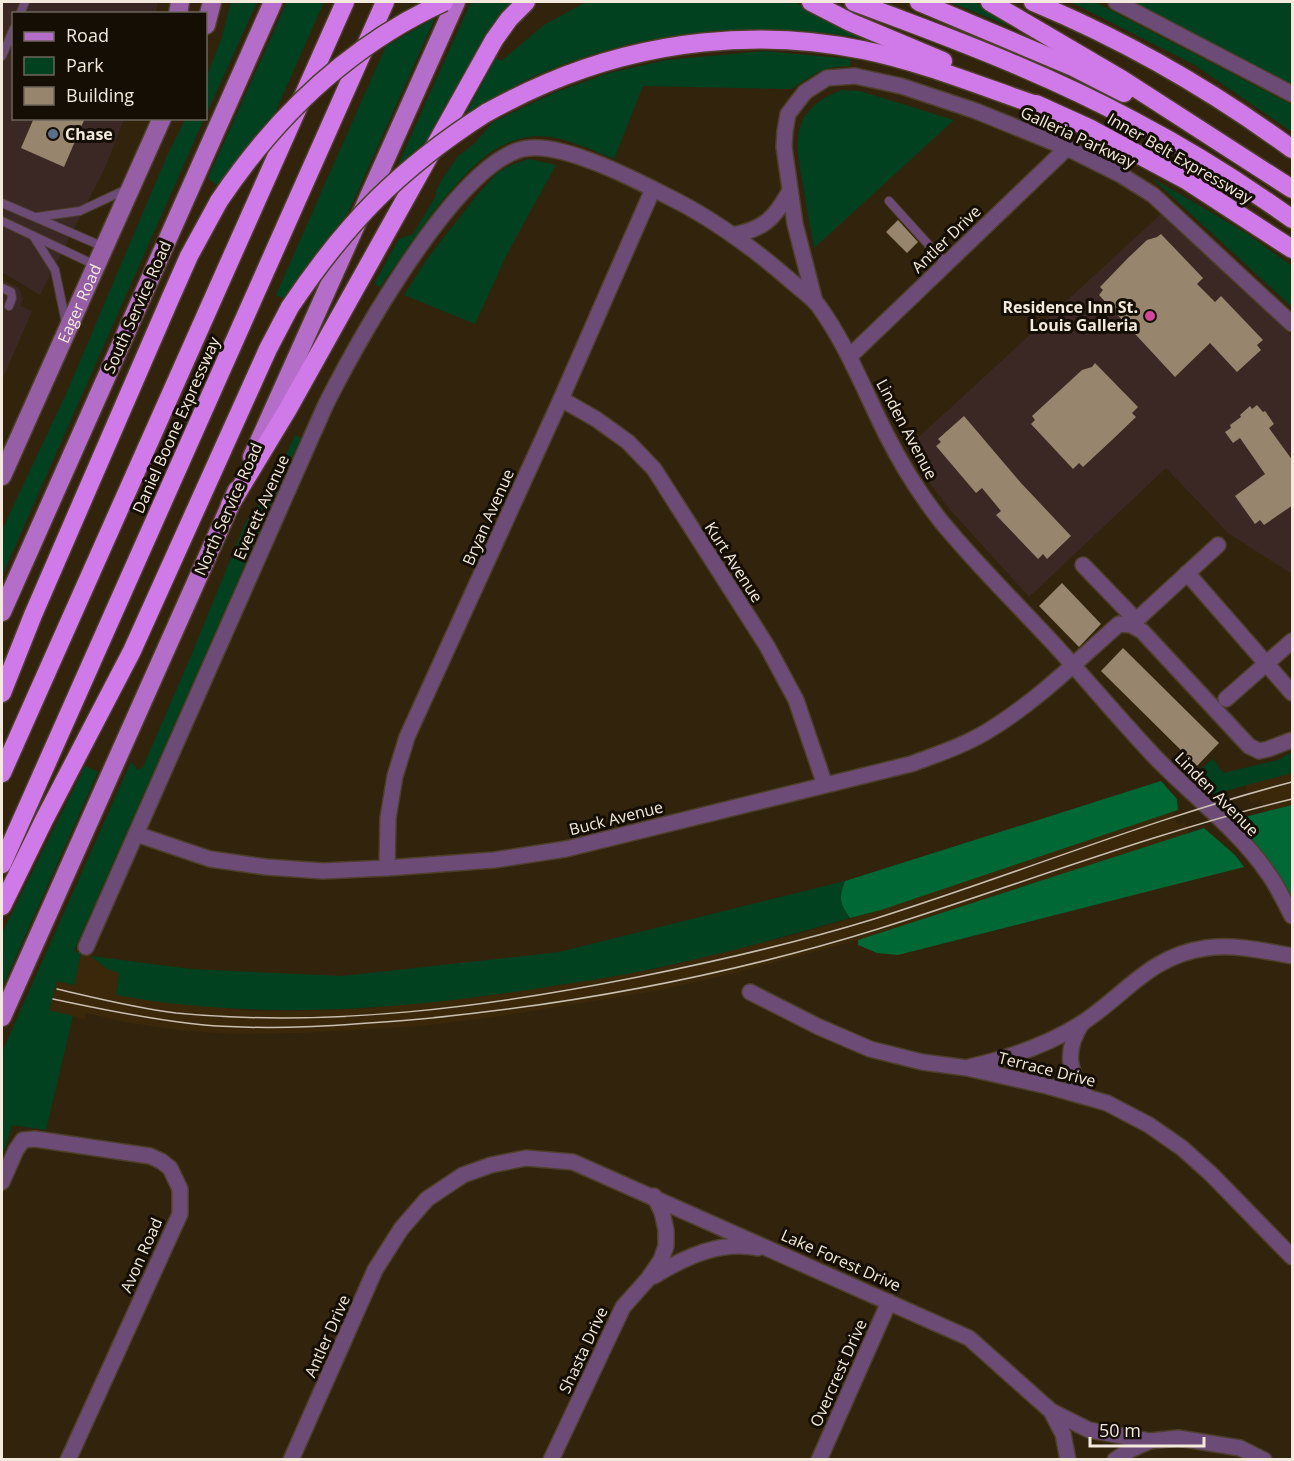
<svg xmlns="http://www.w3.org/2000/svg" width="1294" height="1461" font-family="'Open Sans',sans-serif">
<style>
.commercial{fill:#3b2825}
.built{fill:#3b280b}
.green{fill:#02411f}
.forest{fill:#006834}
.building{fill:#97856d}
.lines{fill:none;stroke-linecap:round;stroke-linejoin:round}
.lane-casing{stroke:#4d3f2a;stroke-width:10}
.street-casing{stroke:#4d3f2a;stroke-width:18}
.secondary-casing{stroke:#4d3f2a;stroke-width:21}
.primary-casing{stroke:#4d3f2a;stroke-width:21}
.highway-casing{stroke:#4d3f2a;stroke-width:21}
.lane{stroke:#6d4b77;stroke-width:8}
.street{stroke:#6d4b77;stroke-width:15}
.secondary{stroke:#955ea5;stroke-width:18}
.primary{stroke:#b46dc8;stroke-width:18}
.highway{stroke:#d079e8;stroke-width:18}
.tram{stroke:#cabfb0;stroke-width:1.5}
.highway-bridge-casing{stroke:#4d3f2a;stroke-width:21;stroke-linecap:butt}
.highway-bridge{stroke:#d079e8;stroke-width:18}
.service-dot{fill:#5c6f8a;stroke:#140e05;stroke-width:2}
.hotel-dot{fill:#d1479c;stroke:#140e05;stroke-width:2}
.labels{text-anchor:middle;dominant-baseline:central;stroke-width:6;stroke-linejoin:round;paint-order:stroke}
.poi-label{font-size:16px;font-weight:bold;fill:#f3e9dc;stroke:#140e05;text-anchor:start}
.street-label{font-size:16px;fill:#f3e9dc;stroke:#140e05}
</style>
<rect width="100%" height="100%" fill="#32230d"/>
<!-- commercial -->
<g class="commercial">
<polygon points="2,2 158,2 156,13 14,14 14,118 124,119 105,168 40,295 2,272"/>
<polygon points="1161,214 1292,336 1292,574 1228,533 1166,468 1029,597 946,505 926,478 908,447"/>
<polygon points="2,280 19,288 23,299 20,306 32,311 2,380"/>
</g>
<!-- built -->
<g class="built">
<polygon points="1292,773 1292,805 1264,812 1261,800 1250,803 1246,785"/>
<polygon points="1173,811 1177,824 1185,822 1189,834 884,933 740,972 656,991 502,1016 422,1026 300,1033 233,1034 185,1031 124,1022 86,1013 84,1019 49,1010 57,981 74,985 81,953 91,956 107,969 119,973 116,995 251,1011 303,1011 368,1008 471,998 659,968 790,936 881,910"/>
</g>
<!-- green -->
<g class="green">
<polygon points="231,2 257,2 206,115 206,78 221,40"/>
<polygon points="287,2 324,2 274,115 253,138 218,186 208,178"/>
<polygon points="471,2 512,2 489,31 428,140 398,165"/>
<path d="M586,2H794L866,39C752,18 630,31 524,81C504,91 484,104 465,115L496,58L501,61L544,25Z"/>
<polygon points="948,2 975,2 1029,34 950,2"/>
<polygon points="1071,2 1095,2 1292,105 1292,132 1195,65"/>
<polygon points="1133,2 1292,2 1292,86"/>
<polygon points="435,18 348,213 313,258 285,299 276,295 386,46"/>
<path d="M765,51L851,59L850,66L834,67L818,72L791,89L643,86L614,159C590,149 565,137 539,136C522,136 501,144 488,154C445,188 412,243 380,287L374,284L399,239L413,234L436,196V191L443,178L458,156L475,143L493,122L556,92L609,73L666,60Z"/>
<path d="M842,90L860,91L954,120L814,248C810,227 806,205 803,184C794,138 792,109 842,90Z"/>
<polygon points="186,118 204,119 2,576 2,530 67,392 167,156"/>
<polygon points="529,159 556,165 508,252 475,324 404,295 427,259 478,194 498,172 511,165"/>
<polygon points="1152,178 1246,233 1292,266 1292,307"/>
<polygon points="295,435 301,438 74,951 81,953 74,985 57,981 49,1010 73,1016 46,1130 12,1125 2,1158 2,1052 131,762 138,770 143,767 188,663 245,524 260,502 264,503"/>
<polygon points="1292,752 1292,773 1225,791 1227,796 1215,800 1209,792 1213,787 1198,771 1213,759 1223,773 1278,760"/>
<polygon points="85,766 98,772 2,988 2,933"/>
<path d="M845,881C839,898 839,903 850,918C788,936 725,953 661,967C617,977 571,983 527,990C387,1011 256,1020 116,995L119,973L107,969L91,956L191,969L342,976L559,952Z"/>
</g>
<!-- forest -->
<g class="forest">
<path d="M1161,781L1177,799L1178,810L881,910L850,918C839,903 839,898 845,881Z"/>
<polygon points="1292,805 1292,898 1275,871 1237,819"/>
<polygon points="1204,828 1235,855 1244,867 898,955 877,953 858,945 858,940"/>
</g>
<!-- building -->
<g class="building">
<polygon points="34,118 85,118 64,167 21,148"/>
<polygon points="898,220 918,242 907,253 886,232"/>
<polygon points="1161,234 1203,278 1197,284 1215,302 1221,296 1263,340 1257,345 1261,350 1237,372 1210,343 1175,377 1099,295 1103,290 1100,287 1128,258 1147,240 1157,237"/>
<polygon points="1095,363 1138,407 1132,413 1136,417 1112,440 1083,467 1079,463 1073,469 1031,424 1035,420 1032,416 1082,370 1092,367"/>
<polygon points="1257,405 1263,412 1265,411 1274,424 1269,428 1293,461 1293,505 1264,525 1260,520 1255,524 1235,496 1265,474 1240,438 1233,443 1225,432 1231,428 1230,425 1241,417 1240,415 1250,406 1252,409"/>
<polygon points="964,416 1021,483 1071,536 1047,559 1043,554 1038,559 996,515 1001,511 982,488 976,493 936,446 941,442 938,439"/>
<polygon points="1062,583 1101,624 1079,647 1039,606"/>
<polygon points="1123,648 1219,743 1197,766 1101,671"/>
</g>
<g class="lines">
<defs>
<g id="lane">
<polyline points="20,14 25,2"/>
<polyline points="2,56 14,28"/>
<polyline points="889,201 946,264"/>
<polyline points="2,203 104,247"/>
<polyline points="37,217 80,211 127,189"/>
<polyline points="2,221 95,265"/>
<polyline points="34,237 55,270 66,323"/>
<polyline points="2,288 11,292 12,298 9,306"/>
</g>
<g id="street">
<polyline points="1116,2 1292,94"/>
<path d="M732,235C763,230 775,218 789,192"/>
<polyline points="815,302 795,224 784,147 785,131 788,114 805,92 827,78 855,76 901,86 976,111 1067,148 1121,175 1153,195 1292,324"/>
<polyline points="850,356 1067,148"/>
<polyline points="561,399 596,419 628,442 654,469 767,646 796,700 825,785"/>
<polyline points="1083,565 1136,620"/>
<polyline points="1187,573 1292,693"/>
<polyline points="1131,625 1218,545"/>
<polyline points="1226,699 1292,641"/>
<path d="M136,834L210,859L266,867L323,871L387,868L494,860L566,849L911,764C938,754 966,745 991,729C1038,700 1078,660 1119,624L1131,625L1142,631L1249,746L1259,751L1268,749L1292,740"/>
<polyline points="387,868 388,818 395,776 407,737 561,399 653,189"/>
<path d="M86,947L326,404C356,345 460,154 529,148C565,144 632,178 665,195C711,217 752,247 791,281C800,289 810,296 818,305C847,345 864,390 886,434C901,464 919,493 940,520C975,563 1016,603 1053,643C1088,681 1120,720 1155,757C1191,794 1238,830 1267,872C1277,885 1284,901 1292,916"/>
<polyline points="750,992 819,1027 870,1049 922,1062 967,1068 1047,1086 1107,1103 1149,1125 1182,1148 1211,1174 1292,1257"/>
<path d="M1082,1023C1064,1051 1068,1072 1087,1097"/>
<path d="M969,1067C1009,1058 1045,1046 1079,1025C1124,997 1148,956 1206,948C1235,944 1265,951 1292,956"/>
<polyline points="2,1182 16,1150 23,1140 35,1139 150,1156 161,1161 170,1168 180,1189 180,1214 68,1460"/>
<path d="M654,1276C685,1257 721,1240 758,1248"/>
<polyline points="1051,1411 1063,1434 1068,1460"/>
<polyline points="291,1460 375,1270 401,1229 427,1199 463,1175 491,1165 526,1158 573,1162 969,1338 1051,1411 1089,1430 1150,1441 1178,1438 1240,1448 1264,1460"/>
<polyline points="551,1460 623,1307 648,1279 661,1260 666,1246 666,1230 662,1212 654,1196"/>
<polyline points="819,1460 889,1302"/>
<polyline points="1115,1460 1130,1450 1150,1441"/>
</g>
<g id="secondary">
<polyline points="178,14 180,2"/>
<polyline points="206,25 212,2"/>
<path id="s1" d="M2,476L162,118"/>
</g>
<g id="primary">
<polyline points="252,457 456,2"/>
<polyline points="2,612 273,2"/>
<polyline points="2,1017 237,490"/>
</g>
<g id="highway">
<polyline points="811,2 850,22 943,61"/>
<path d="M854,2C949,37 1045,73 1134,121C1189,150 1242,183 1292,219"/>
<polyline points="919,2 1073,67 1124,93"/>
<polyline points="990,2 1123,80 1292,189"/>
<path d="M1033,2C1127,41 1210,89 1292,149"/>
<polyline points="1036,104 1089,128 1186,180 1292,249"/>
<path d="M486,113C506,102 526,92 547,83C645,41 759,28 863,50C926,63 985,88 1045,108"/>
<polyline points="230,505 288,409 494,40 509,19 526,2"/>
<polyline points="2,693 33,615 170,299 189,256 219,201"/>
<polyline points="2,773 345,2"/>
<polyline points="2,864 385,2"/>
<polyline points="2,906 44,820 132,651 268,349 290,307"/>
</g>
</defs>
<!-- lane casing -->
<use href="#lane" class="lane-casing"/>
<!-- street casing -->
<use href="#street" class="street-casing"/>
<!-- secondary casing -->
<use href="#secondary" class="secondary-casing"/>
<!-- primary casing -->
<use href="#primary" class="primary-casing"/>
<!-- highway casing -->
<use href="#highway" class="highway-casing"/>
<!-- lane -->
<use href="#lane" class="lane"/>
<!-- street -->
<use href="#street" class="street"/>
<!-- secondary -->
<use href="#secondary" class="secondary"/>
<!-- primary -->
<use href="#primary" class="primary"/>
<!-- highway -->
<use href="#highway" class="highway"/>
<!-- tram -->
<g class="tram">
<path d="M57,989C96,998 135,1008 176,1013C330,1028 487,1007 638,977C718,961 796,943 874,919C1014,875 1150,819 1292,782"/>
<path d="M53,999C104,1010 153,1020 204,1025C276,1031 349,1025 421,1019C576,1004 730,975 878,929C1016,886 1152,833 1292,799"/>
</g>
<defs>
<g id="highway-bridge">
<path d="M219,201C276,116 350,45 444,2"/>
<path d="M290,307C347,222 400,168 486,113"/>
</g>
</defs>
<!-- highway-bridge casing -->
<use href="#highway-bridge" class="highway-bridge-casing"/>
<!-- highway-bridge -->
<use href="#highway-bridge" class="highway-bridge"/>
</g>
<!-- markers -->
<circle class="service-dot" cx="53" cy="134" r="6"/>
<circle class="hotel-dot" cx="1150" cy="316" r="6"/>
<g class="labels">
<!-- poi labels -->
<g class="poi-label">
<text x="65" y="134">Chase</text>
<text x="1138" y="307" text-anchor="end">Residence Inn St.<tspan x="1138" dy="18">Louis Galleria</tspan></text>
</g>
<!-- street labels -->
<g class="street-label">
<text transform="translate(1078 137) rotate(25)">Galleria Parkway</text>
<text transform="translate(1180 158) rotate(30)">Inner Belt Expressway</text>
<text transform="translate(946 239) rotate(-44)">Antler Drive</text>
<text stroke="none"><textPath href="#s1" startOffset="189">Eager Road</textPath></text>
<text transform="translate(137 307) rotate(-66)">South Service Road</text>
<text transform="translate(176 425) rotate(-66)">Daniel Boone Expressway</text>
<text transform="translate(907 429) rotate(62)">Linden Avenue</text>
<text transform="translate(261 507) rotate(-66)">Everett Avenue</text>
<text transform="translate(228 509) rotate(-66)">North Service Road</text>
<text transform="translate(488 517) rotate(-66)">Bryan Avenue</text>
<text transform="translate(734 562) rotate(57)">Kurt Avenue</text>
<text transform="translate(1217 794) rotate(45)">Linden Avenue</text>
<text transform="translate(616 818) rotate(-14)">Buck Avenue</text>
<text transform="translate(1047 1069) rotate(14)">Terrace Drive</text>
<text transform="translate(141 1255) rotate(-66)">Avon Road</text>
<text transform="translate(841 1260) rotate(24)">Lake Forest Drive</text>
<text transform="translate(327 1336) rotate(-66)">Antler Drive</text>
<text transform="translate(583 1350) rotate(-65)">Shasta Drive</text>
<text transform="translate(838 1373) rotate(-66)">Overcrest Drive</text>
</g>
</g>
<!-- border -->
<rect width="1294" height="1461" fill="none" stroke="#f3e9dc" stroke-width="6"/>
<!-- legend -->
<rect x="12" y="12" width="195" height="108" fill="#140e05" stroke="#6d665b" stroke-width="1.5"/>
<rect x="24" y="32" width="30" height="9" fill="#b46dc8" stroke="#6d665b" stroke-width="1.5"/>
<text x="66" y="42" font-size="18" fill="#f3e9dc">Road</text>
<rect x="24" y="57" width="30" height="18" fill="#02411f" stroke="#6d665b" stroke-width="1.5"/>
<text x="66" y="72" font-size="18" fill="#f3e9dc">Park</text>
<rect x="24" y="87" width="30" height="18" fill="#97856d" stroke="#6d665b" stroke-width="1.5"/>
<text x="66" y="102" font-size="18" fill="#f3e9dc">Building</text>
<!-- scale -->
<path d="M1090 1437v9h114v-9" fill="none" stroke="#f3e9dc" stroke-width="3"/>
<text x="1099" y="1437" font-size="18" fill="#f3e9dc" stroke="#140e05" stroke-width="4.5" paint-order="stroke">50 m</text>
</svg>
